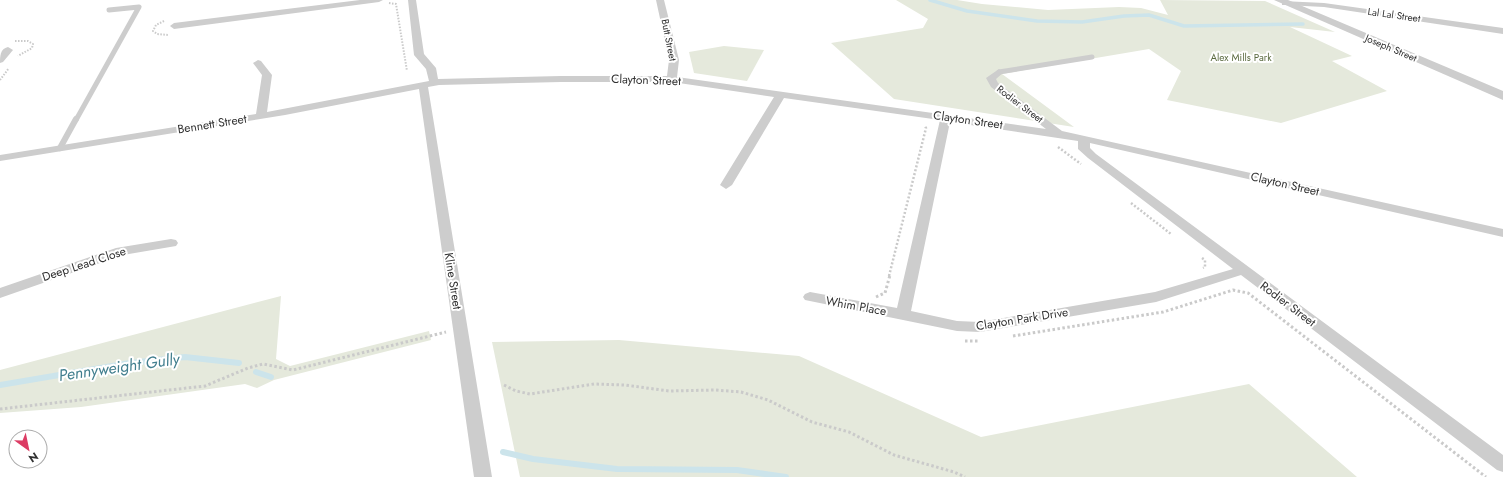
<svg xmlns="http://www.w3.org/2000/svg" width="1503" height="477" font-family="Jost,sans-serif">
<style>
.green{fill:#e5e9dc}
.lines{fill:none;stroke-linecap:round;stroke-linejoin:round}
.stream-far1{stroke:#cce4eb;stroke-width:3.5}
.stream{stroke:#cce4eb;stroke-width:6}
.path-far2{stroke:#cacaca;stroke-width:2;stroke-dasharray:1.5 1.5;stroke-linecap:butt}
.path-far1{stroke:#cacaca;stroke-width:2.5;stroke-dasharray:2 2;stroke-linecap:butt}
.path{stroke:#cacaca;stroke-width:3;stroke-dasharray:2.5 2.5;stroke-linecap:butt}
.service-far1{stroke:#cdcdcd;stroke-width:5}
.service{stroke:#cdcdcd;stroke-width:6}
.minor{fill:#cdcdcd;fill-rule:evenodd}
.tertiary{fill:#cdcdcd;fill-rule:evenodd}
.labels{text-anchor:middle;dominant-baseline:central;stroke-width:4;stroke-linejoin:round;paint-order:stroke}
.far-street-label{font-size:10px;fill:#303030;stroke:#fff}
.far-park-label{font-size:10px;fill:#5a6a3f;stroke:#fff}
.street-label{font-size:12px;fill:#303030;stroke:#fff}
.near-water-label{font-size:16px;font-style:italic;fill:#417e8e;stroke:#fff}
</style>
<rect width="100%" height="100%" fill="#fff"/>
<!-- green -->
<g class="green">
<polygon points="896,0 957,0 982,4 1048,10 1119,7 1141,8 1168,15 1160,0 1265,1 1335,32 1290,27 1352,56 1332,61 1387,91 1281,123 1167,100 1181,71 1149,49 1002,74 1074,127 894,99 831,43 923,28 928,19"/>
<polygon points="724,46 764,50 747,81 694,73 689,52"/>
<polygon points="281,296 276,359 290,366 429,331 431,340 274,380 257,388 245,384 81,407 0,413 0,370"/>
<polygon points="619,340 799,356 981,437 1249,384 1357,477 520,477 492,342"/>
</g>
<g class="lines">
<!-- stream-far1 -->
<polyline class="stream-far1" points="930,0 967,11 1037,21 1082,22 1124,16 1149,15 1184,26 1303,24"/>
<!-- stream -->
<g class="stream">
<polyline points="256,372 271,377"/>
<polyline points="0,385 130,363 185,357 239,363"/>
<polyline points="503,452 533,459 617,469 737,470 786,477"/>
</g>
<!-- path-far2 -->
<g class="path-far2">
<polyline points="389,3 396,4 407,71"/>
<polyline points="164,21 156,25 153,31 157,34 169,35"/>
<polyline points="15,41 28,41 33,44 32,48 18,56"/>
<polyline points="0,80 9,68"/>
</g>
<!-- path-far1 -->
<g class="path-far1">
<polyline points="1058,147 1081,164"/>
<polyline points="1131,203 1171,234"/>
<polyline points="1202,258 1205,260 1205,267 1203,268"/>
<polyline points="889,276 926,128 925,126"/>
</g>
<!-- path -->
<g class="path">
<polyline points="876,297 885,293 890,275"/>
<polyline points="1013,336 1163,312 1233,290 1248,293 1486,477"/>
<polyline points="965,341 978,341"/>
<polyline points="504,385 516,391 530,394 594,384 625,385 669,391 715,390 741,392 768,400 812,422 849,432 894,455 954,472 965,477"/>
<polyline points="0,409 205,386 248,368 263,364 293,370 446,332"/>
</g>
<!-- service-far1 -->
<g class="service-far1">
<polyline points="999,72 1092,57"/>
<polyline points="76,120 139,7 109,10"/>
</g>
<!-- service -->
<polyline class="service" points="60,148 76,119"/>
<!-- minor -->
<g class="minor">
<polygon points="360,0 383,0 379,2 174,29 170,26 174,23"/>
<path d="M408,0H416L424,54L436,68L438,79L561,76H667L669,60L656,0H664L679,60L677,77L1046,129L991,87L986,78L999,69L1004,72L996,79L998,83L1062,131L1503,229V237L1090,143V148L1096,154L1503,455V472L1497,470L1241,275L1156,302L980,332L957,331L805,300L803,297L805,294L810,292L897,308L940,120L784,98L732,185L726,189L720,185L774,97L672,82H561L439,85L428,87L492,477H474L419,89L285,115L0,161V155L256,114L262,75L253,63L258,60L261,61L272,75L267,112L429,81L426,69L414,55ZM950,122L1078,141V149L1088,158L1233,269L1155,292L980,322L957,321L911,311Z"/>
<polygon points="1282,1 1324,3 1503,28 1503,34 1324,7 1285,5 1282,5"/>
<path d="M8,47L13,50L3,62L0,63C0,56 0,49 8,47Z"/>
<polygon points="171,239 176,240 178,243 176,246 123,255 0,298 0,288 116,248"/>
</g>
<!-- tertiary -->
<polygon class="tertiary" points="1274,0 1288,0 1503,91 1503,100"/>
</g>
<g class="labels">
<!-- far-street labels -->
<g class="far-street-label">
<text transform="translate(1394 15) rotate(8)">Lal Lal Street</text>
<text transform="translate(669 40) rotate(79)">Butt Street</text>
<text transform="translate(1391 48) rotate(23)">Joseph Street</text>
<text transform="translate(1020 104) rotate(37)">Rodier Street</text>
</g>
<!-- far-park labels -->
<g class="far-park-label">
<text x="1241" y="57">Alex Mills Park</text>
</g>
<!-- street labels -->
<g class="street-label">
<text transform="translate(646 80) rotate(2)">Clayton Street</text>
<text transform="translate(968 120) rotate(8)">Clayton Street</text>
<text transform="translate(212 124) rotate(-9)">Bennett Street</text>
<text transform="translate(1285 184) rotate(13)">Clayton Street</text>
<text transform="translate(84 264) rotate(-18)">Deep Lead Close</text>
<text transform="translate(453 281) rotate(81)">Kline Street</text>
<text transform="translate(1288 304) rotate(37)">Rodier Street</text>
<text transform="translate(856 306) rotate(10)">Whim Place</text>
<text transform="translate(1022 319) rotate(-9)">Clayton Park Drive</text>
</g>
<!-- near-water labels -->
<g class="near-water-label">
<text transform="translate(119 367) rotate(-8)">Pennyweight Gully</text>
</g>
</g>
<!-- north arrow -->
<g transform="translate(28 449) rotate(147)"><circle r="19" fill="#ffffff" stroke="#acacac"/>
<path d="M0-3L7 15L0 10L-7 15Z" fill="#dc3c64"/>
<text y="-6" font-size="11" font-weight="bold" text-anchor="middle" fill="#303030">N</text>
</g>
</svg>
